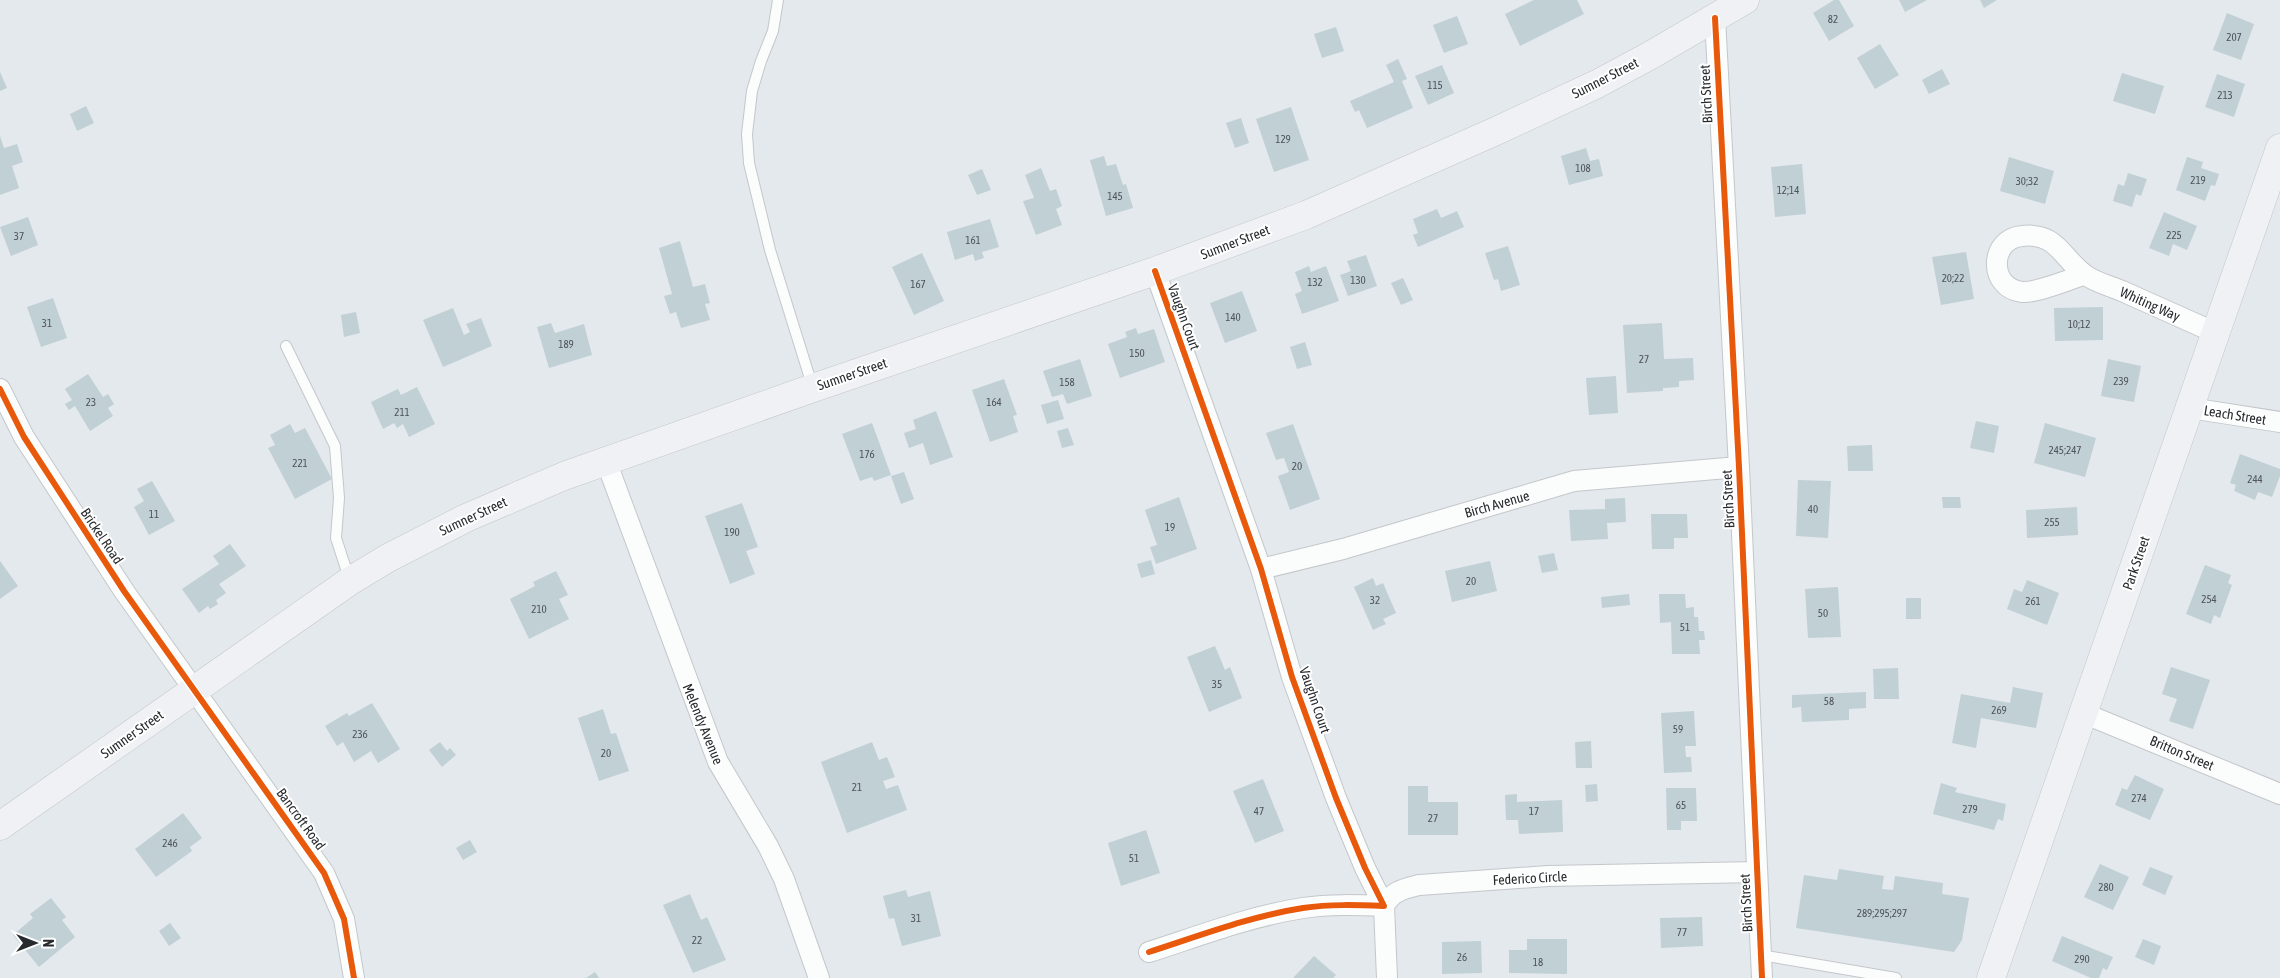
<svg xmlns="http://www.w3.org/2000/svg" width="2280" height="978" font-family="'Asap Condensed',sans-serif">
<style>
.building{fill:#c0d0d5}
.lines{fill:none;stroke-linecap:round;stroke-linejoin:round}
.lane-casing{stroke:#c4c7ca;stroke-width:12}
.street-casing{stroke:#c4c7ca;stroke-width:22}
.secondary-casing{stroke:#c4c7ca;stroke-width:29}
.lane{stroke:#fbfcfc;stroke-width:10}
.street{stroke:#fbfcfc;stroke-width:20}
.secondary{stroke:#eff1f5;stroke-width:28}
.cycleway-casing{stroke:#fff;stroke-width:9}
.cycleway{stroke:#e8590c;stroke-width:6}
.labels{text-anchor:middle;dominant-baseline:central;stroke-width:4;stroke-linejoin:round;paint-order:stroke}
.number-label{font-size:11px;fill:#4e5458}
.street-label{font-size:14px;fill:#282b2e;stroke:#fff}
</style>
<rect width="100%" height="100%" fill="#e4e9ee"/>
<!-- building -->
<g class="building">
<polygon points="1534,0 1577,0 1584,14 1520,46 1505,14"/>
<polygon points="1834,0 1839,0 1854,26 1829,41 1813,13"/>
<polygon points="1899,0 1927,0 1905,12"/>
<polygon points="1980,0 1997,0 1984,8"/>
<polygon points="2227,13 2254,24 2241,60 2213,50"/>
<polygon points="1457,16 1468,44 1444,53 1433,25"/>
<polygon points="1336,27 1344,51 1322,58 1314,34"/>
<polygon points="1880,44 1899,75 1875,89 1857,58"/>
<polygon points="1398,59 1407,79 1402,81 1413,108 1367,128 1359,110 1355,112 1350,101 1394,82 1386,65"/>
<polygon points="1442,65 1454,93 1428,105 1415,76"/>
<polygon points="1942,69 1950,84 1929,94 1922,80"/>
<polygon points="0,72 7,88 0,91"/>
<polygon points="2122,73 2164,86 2155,114 2113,101"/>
<polygon points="2217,74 2245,84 2234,117 2205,107"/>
<polygon points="86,106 94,123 77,131 70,114"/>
<polygon points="1291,107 1309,160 1274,172 1256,119"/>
<polygon points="1241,118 1249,143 1235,148 1226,123"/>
<polygon points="0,136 4,148 17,144 23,162 12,166 19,188 0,195"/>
<polygon points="1586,148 1590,161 1599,159 1603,176 1569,185 1561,156"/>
<polygon points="1104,156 1107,166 1116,164 1123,185 1126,184 1133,208 1106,216 1090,160"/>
<polygon points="2009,157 2054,171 2045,204 2000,191"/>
<polygon points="2187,157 2203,162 2201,168 2219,174 2215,186 2211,185 2205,201 2176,190"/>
<polygon points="1802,164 1806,214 1775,217 1771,167"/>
<polygon points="1041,168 1050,191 1056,189 1062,206 1056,209 1062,225 1036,235 1023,201 1034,198 1025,175"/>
<polygon points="982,169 991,190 977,195 968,175"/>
<polygon points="2128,173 2147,179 2141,196 2136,194 2132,207 2113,201 2118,184 2124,186"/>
<polygon points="1437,209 1441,218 1457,211 1464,227 1418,247 1413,235 1418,233 1413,219"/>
<polygon points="2164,212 2197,226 2187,250 2173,244 2169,256 2149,248"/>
<polygon points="28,217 38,245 11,256 0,227"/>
<polygon points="990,219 999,247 982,252 984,258 975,261 973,254 955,260 947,232"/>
<polygon points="680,241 693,287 705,284 710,303 705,304 710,320 681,328 676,312 670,314 664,296 672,294 659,248"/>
<polygon points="1508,246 1520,285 1501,291 1498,279 1494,280 1485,253"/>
<polygon points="1966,252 1974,299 1941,305 1932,257"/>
<polygon points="922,253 944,301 914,315 892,267"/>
<polygon points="1366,255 1377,286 1348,296 1340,275 1351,271 1347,261"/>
<polygon points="1309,266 1311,272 1326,266 1339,301 1302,314 1295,294 1302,291 1295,272"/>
<polygon points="1403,278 1413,300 1401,305 1391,283"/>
<polygon points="1242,291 1257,331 1225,343 1210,303"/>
<polygon points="53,298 67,338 41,347 27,307"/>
<polygon points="2103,307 2103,340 2055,341 2054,308"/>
<polygon points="453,308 464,335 470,332 466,324 481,318 492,346 443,367 423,320"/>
<polygon points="356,312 360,333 344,337 341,315"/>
<polygon points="551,323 555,333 584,324 592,355 549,368 537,327"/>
<polygon points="1662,323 1664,359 1693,358 1694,380 1679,381 1679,387 1663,388 1663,391 1627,393 1623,325"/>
<polygon points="1136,328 1138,334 1154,329 1165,362 1120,378 1108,344 1127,337 1125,332"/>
<polygon points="1305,342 1312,365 1297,369 1290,347"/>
<polygon points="1080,359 1092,396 1067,404 1063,394 1052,397 1043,371"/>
<polygon points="2108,359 2141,366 2134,402 2101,396"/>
<polygon points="88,374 103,397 108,394 114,404 108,408 113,416 90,431 75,406 69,410 65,404 72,400 65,389"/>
<polygon points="1616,376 1618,413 1589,415 1586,378"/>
<polygon points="1004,379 1017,415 1013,416 1018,432 990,442 972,390"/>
<polygon points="417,387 435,424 409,437 403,424 397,428 394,423 383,429 371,402 398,389 401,395"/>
<polygon points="1058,400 1064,419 1047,424 1041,405"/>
<polygon points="936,411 953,457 930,465 923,443 909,448 904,433 916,429 913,420"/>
<polygon points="1976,421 1999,426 1994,453 1970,448"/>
<polygon points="872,423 891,475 874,481 872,477 860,481 842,434"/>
<polygon points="2045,423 2096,438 2085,477 2034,463"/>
<polygon points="290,424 295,433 305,428 332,479 295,499 268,448 275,445 270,435"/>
<polygon points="1293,424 1320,499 1290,510 1278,476 1289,472 1284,458 1276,460 1266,433"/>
<polygon points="1068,428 1074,445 1062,448 1057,431"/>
<polygon points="1872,445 1873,471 1848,471 1847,446"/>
<polygon points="2240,454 2280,469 2280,476 2272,497 2258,492 2255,500 2234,491 2236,485 2230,483"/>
<polygon points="904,472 914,499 901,504 891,476"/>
<polygon points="1798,480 1831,481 1828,538 1796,536"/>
<polygon points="152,481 175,521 149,535 134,507 144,501 137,489"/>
<polygon points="1179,497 1197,549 1156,564 1150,547 1157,545 1145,510"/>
<polygon points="1942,497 1960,497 1961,508 1943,508"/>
<polygon points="1625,498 1626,522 1607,523 1608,539 1571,541 1569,510 1605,509 1605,499"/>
<polygon points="742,503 758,547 746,551 755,574 730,584 705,516"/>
<polygon points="2077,507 2078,535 2027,538 2026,510"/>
<polygon points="1651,514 1687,514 1688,538 1674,538 1674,549 1652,549"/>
<polygon points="230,544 246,566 219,584 226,593 216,600 218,604 210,609 208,606 199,613 182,589 219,564 213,556"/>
<polygon points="1554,553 1558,570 1542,573 1538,556"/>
<polygon points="1151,560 1155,574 1141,578 1137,564"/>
<polygon points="0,561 18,586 0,599"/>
<polygon points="1490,561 1497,591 1452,602 1445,571"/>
<polygon points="2205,565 2231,575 2228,583 2232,585 2220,618 2214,615 2211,624 2186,614"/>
<polygon points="556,571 568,595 559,599 569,619 529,639 510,599 535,586 533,582"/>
<polygon points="1373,578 1376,586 1383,583 1396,613 1383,619 1386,624 1373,630 1354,587"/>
<polygon points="2027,580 2059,593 2047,625 2007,609 2014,589 2022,592"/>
<polygon points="1838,587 1841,637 1808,638 1805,589"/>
<polygon points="1629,594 1630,605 1602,608 1601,597"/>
<polygon points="1659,594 1685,594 1686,608 1694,607 1694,617 1698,617 1699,631 1704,631 1705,640 1699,640 1700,654 1672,654 1671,622 1660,623"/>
<rect x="1906" y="598" width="15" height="21"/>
<polygon points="1215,646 1225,670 1230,667 1242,698 1209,712 1187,657"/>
<polygon points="2171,667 2210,680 2193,729 2169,721 2177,699 2162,694"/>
<polygon points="1898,668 1899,699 1874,699 1873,669"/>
<polygon points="2013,687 2043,693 2036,728 1981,718 1976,748 1952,743 1961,694 2010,703"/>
<polygon points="1866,692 1866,708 1849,709 1849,720 1802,722 1801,707 1792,708 1792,695"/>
<polygon points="372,703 400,749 378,763 371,751 354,762 343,742 337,746 325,726 347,713 349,716"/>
<polygon points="603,709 611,734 616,733 629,771 599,781 578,718"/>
<polygon points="1694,711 1696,746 1685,746 1686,757 1691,757 1692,772 1664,773 1661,713"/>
<polygon points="1591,741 1592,768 1576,768 1575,742"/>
<polygon points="440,742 447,751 450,748 456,755 442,767 429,750"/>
<polygon points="872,742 879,760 887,757 895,777 883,781 886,789 898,785 907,810 847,833 821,762"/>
<polygon points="2135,775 2164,789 2150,820 2115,805 2122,788 2127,790"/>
<polygon points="1263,779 1284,831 1255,843 1233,791"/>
<polygon points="1941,783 1957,788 1955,792 2006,804 2003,821 1998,819 1994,830 1933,814"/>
<polygon points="1597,784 1598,801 1586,802 1585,785"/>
<polygon points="1408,786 1428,786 1428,802 1458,802 1458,835 1408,835"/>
<polygon points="1666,788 1696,788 1697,821 1681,821 1681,830 1667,830"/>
<polygon points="1517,794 1517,802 1562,800 1563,832 1519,834 1518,820 1506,820 1505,795"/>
<polygon points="183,813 202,838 190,847 192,851 156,877 135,849"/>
<polygon points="1146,830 1160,873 1121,886 1108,843"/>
<polygon points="470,840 477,852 463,860 456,848"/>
<polygon points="2100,864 2129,877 2113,910 2084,897"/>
<polygon points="2150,867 2173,876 2165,895 2142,885"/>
<polygon points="1839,869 1884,876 1882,889 1893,890 1895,876 1943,883 1942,894 1969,898 1962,940 1954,952 1796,928 1804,875 1837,880"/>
<polygon points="906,890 908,897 930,891 941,936 902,946 894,918 889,919 883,896"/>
<polygon points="690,894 701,920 707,917 726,960 693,973 663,905"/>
<polygon points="51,898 66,917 62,920 75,937 39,967 13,935 33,918 30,914"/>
<polygon points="1702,917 1703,946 1661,948 1660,918"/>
<polygon points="170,923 181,938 169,946 159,931"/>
<polygon points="2062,936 2113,957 2107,970 2103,968 2099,978 2091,978 2052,961"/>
<polygon points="1527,939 1567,939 1567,974 1509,973 1509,950 1527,950"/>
<polygon points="2143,939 2161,946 2154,965 2135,957"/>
<polygon points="1481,941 1482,973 1442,974 1442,942"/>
<polygon points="1314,956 1336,975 1333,978 1293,978"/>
<polygon points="595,972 599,978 586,978"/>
</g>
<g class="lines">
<defs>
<g id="lane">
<polyline points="778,0 773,31 761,61 752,91 747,134 749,163 770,250 813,388"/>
<polyline points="286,346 335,446 339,498 336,538 350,581"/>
<polyline points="1761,955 1896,978"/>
</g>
<g id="street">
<polyline points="1715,18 1739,467 1762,978"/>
<path d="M2084,275C2067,280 2038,293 2022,292C1988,288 1989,239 2022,236C2057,232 2062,258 2084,274C2094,282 2110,286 2122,291C2153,305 2185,319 2216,333"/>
<polyline points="0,389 24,437 124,591 324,873 344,919 354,978"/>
<polyline points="2190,408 2280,422"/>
<polyline points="606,461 718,762 768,846 784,879 819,978"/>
<polyline points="1261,569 1343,549 1574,481 1739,467"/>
<polyline points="2083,713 2280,794"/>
<path d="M1149,952C1199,936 1251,916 1303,908C1330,904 1357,905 1384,906L1365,868L1336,798L1292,677L1261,569L1155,271"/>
<path d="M1387,978L1384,906C1392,891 1403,889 1419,885L1548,876L1757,872"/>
</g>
<g id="secondary">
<polyline points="0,826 350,581 388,558 466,518 564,476 813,388 1155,271 1306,215 1496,131 1597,84 1651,55 1745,0"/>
<polyline points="1991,978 2280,148"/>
</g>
</defs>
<!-- lane casing -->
<use href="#lane" class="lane-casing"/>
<!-- street casing -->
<use href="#street" class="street-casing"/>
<!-- secondary casing -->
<use href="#secondary" class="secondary-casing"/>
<!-- lane -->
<use href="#lane" class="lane"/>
<!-- street -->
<use href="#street" class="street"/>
<!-- secondary -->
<use href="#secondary" class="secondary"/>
<defs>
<g id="cycleway">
<polyline points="1715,18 1739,467 1762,978"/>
<polyline points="0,389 24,437 124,591 324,873 344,919 354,978"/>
<path d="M1149,952C1199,936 1251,916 1303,908C1330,904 1357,905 1384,906L1365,868L1336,798L1292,677L1261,569L1155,271"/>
</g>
</defs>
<!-- cycleway casing -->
<use href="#cycleway" class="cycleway-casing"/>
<!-- cycleway -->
<use href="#cycleway" class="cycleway"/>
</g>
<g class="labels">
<!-- number labels -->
<g class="number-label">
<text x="1833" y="19">82</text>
<text x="2234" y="37">207</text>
<text x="1435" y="85">115</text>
<text x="2225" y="95">213</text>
<text x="1283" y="139">129</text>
<text x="1583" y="168">108</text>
<text x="2198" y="180">219</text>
<text x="2027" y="181">30;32</text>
<text x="1788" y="190">12;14</text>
<text x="1115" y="196">145</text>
<text x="2174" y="235">225</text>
<text x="19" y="236">37</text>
<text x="973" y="240">161</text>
<text x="1953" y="278">20;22</text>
<text x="1358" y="280">130</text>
<text x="1315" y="282">132</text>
<text x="918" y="284">167</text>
<text x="1233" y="317">140</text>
<text x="47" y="323">31</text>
<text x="2079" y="324">10;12</text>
<text x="566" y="344">189</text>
<text x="1137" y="353">150</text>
<text x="1644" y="359">27</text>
<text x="2121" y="381">239</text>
<text x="1067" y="382">158</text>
<text x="91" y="402">23</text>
<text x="994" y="402">164</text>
<text x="402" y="412">211</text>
<text x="2065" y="450">245;247</text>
<text x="867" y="454">176</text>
<text x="300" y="463">221</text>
<text x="1297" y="466">20</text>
<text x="2255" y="479">244</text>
<text x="1813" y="509">40</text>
<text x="154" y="514">11</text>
<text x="2052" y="522">255</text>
<text x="1170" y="527">19</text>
<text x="732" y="532">190</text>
<text x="1471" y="581">20</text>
<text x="2209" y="599">254</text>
<text x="1375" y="600">32</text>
<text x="2033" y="601">261</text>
<text x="539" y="609">210</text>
<text x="1823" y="613">50</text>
<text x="1685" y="627">51</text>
<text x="1217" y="684">35</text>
<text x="1829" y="701">58</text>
<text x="1999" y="710">269</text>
<text x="1678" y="729">59</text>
<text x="360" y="734">236</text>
<text x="606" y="753">20</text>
<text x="857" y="787">21</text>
<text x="2139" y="798">274</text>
<text x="1681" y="805">65</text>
<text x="1970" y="809">279</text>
<text x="1259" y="811">47</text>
<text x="1534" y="811">17</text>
<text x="1433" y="818">27</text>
<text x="170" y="843">246</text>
<text x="1134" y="858">51</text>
<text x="2106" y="887">280</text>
<text x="1882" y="913">289;295;297</text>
<text x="916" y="918">31</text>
<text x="1682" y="932">77</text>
<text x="697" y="940">22</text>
<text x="1462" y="957">26</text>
<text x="2082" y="959">290</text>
<text x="1538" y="962">18</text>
</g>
<!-- street labels -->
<g class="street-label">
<text transform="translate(1605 78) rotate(-27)">Sumner Street</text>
<text transform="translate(1706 94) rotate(-93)">Birch Street</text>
<text transform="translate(1235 242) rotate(-21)">Sumner Street</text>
<text transform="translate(2150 304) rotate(24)">Whiting Way</text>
<text transform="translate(1184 317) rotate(70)">Vaughn Court</text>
<text transform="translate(852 374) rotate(-19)">Sumner Street</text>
<text transform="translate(2235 415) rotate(9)">Leach Street</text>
<text transform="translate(1728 499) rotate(-93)">Birch Street</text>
<text transform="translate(1497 504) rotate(-16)">Birch Avenue</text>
<text transform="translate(473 516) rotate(-25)">Sumner Street</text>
<text transform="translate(102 536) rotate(56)">Brickel Road</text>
<text transform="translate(2136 563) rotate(-71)">Park Street</text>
<text transform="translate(1315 700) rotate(71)">Vaughn Court</text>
<text transform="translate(703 724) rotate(68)">Melendy Avenue</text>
<text transform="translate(132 734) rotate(-35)">Sumner Street</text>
<text transform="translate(2182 753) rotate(23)">Britton Street</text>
<text transform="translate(301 819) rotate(54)">Bancroft Road</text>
<text transform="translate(1530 878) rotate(-3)">Federico Circle</text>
<text transform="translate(1746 903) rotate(-93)">Birch Street</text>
</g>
</g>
<!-- north arrow -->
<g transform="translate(35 943) rotate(90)" stroke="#ffffff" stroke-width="4" paint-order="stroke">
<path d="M0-4L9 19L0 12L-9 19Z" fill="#282b2e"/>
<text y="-8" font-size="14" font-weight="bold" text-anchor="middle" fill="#282b2e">N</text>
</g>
</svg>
